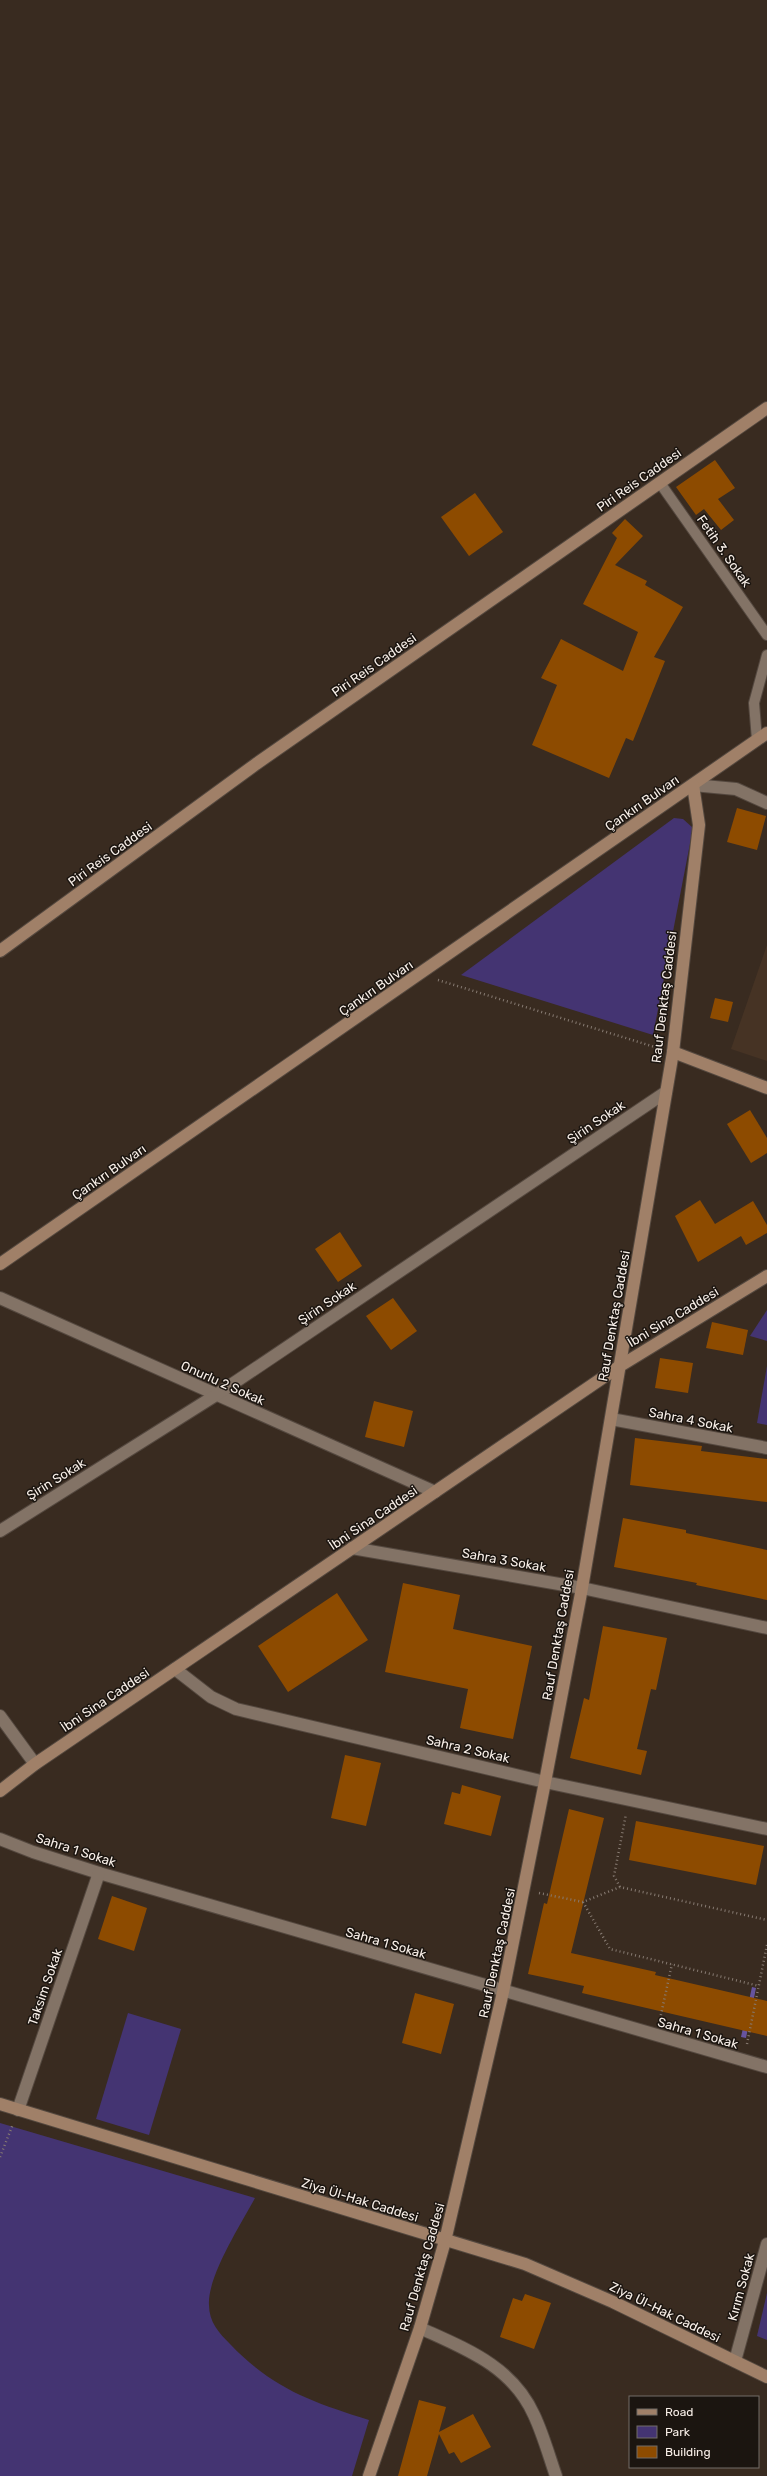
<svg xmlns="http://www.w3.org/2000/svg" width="767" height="2476" font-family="Rubik,sans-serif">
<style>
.built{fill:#463324}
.green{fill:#443472}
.forest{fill:#66549e}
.building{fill:#8d4b00}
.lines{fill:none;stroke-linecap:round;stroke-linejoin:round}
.lane-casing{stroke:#54483f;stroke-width:12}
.street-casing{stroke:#54483f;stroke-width:14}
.secondary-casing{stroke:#54483f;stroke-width:14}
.path{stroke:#877b72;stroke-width:2.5;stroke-dasharray:1 3;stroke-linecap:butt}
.lane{stroke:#837366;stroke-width:10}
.street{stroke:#837366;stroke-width:12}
.secondary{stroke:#a08068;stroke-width:12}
.labels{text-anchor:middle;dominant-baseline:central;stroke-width:3;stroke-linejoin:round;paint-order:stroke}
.street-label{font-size:13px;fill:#f8efe8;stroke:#1b1510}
</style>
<rect width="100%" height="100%" fill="#392b20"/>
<!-- built -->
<polygon class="built" points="767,945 767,1061 731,1049"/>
<!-- green -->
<g class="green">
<polygon points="674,818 683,819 693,828 653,1035 461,975"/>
<polygon points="767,1310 767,1341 750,1336"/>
<polygon points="767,1366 767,1425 757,1423"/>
<polygon points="128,2013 181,2029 149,2135 96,2119"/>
<path d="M0,2123L255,2198C241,2224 207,2277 209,2305C209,2322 219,2333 230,2344C273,2389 312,2402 369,2420L352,2476H0Z"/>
<polygon points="767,2293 767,2340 757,2336"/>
</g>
<!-- forest -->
<polygon class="forest" points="752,1987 756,1988 746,2038 741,2037"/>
<!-- building -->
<g class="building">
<polygon points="715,460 735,488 718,499 734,520 721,530 704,509 696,515 676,487"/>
<polygon points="475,493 503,532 469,556 441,517"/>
<polygon points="625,519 643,536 615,565 647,581 645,585 683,607 654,657 665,661 633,741 626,738 609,778 532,745 557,685 541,678 561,639 623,671 638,632 583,604 617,538 612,533"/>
<polygon points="737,808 766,816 757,850 727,842"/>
<polygon points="715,998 733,1002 728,1022 710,1018"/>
<polygon points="750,1110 767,1138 767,1153 751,1163 727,1124"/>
<polygon points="700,1200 715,1224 753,1201 767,1225 767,1233 746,1245 741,1236 698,1262 675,1216"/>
<polygon points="340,1232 362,1266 338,1282 315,1249"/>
<polygon points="393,1298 417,1331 391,1350 366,1316"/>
<polygon points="712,1322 748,1330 743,1355 706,1348"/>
<polygon points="660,1358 693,1363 688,1393 655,1388"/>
<polygon points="374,1401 413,1411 404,1447 365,1437"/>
<polygon points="635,1438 702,1446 701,1451 767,1459 767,1502 630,1485"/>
<polygon points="623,1518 686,1530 686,1533 767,1550 767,1600 696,1585 697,1583 614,1567"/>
<polygon points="403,1583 460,1595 453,1629 532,1646 513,1739 460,1728 468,1689 385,1672"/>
<polygon points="337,1593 368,1640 288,1692 258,1646"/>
<polygon points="603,1626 667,1638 656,1690 651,1689 637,1749 647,1751 641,1775 570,1758 584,1698 589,1700"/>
<polygon points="345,1755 381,1763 366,1826 331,1818"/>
<polygon points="462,1785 501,1796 491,1836 444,1824 452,1792 460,1794"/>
<polygon points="569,1809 604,1818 571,1953 656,1972 655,1975 767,2001 767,2036 582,1993 584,1986 528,1974 544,1903 547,1904"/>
<polygon points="636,1821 764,1846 756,1885 629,1860"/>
<polygon points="112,1896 147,1908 134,1951 98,1939"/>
<polygon points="415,1993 454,2004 441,2054 402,2043"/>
<polygon points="525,2294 551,2303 534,2349 500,2337 513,2298 522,2301"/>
<polygon points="419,2400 446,2407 439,2432 473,2414 491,2447 461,2463 454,2452 449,2454 439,2434 427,2476 398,2476"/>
</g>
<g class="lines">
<defs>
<g id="lane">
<polyline points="660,483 767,635"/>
<polyline points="757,740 754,703 767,655"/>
</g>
<g id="street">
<polyline points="693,785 736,789 767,803"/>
<polyline points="0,1298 435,1492"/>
<polyline points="611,1419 767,1448"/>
<polyline points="0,1531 216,1395 666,1092"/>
<polyline points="352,1548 582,1588 767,1628"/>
<polyline points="175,1669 211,1697 236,1709 545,1782 767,1829"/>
<polyline points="0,1716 35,1764"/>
<polyline points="0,1839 33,1852 99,1873 767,2067"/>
<polyline points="18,2110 99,1873"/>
<path d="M420,2328C466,2349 512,2366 534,2415C543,2434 549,2456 556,2476"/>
<polyline points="735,2361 767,2244"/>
</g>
<g id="secondary">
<polyline points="0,951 256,764 767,408"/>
<polyline points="673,1052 767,1088"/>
<polyline points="0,1264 767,733"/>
<polyline points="0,1791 35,1764 620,1366 767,1276"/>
<polyline points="0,2104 525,2264 613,2302 767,2377"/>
<polyline points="369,2476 420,2328 445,2241 503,1992 545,1782 582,1588 673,1052 699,825 693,785"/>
</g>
</defs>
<!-- lane casing -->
<use href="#lane" class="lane-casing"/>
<!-- street casing -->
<use href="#street" class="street-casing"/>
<!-- secondary casing -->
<use href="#secondary" class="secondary-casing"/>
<!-- path -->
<g class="path">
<polyline points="438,980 658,1048"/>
<polyline points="620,1887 614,1876 626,1814"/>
<polyline points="539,1893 583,1902 620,1887 767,1920"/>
<polyline points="583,1902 610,1949 759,1986"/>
<polyline points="660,2019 672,1964"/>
<polyline points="747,2044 767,1945"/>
<polyline points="0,2157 13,2124"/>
</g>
<!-- lane -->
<use href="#lane" class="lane"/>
<!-- street -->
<use href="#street" class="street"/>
<!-- secondary -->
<use href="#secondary" class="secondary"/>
</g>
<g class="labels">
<!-- street labels -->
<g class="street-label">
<text transform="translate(639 480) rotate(-35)">Piri Reis Caddesi</text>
<text transform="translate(724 551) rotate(55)">Fetih 3. Sokak</text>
<text transform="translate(374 665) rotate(-35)">Piri Reis Caddesi</text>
<text transform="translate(642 803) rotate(-35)">Çankırı Bulvarı</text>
<text transform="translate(110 854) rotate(-36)">Piri Reis Caddesi</text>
<text transform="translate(376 988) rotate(-35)">Çankırı Bulvarı</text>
<text transform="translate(664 997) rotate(-83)">Rauf Denktaş Caddesi</text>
<text transform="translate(596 1122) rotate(-34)">Şirin Sokak</text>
<text transform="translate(109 1172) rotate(-35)">Çankırı Bulvarı</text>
<text transform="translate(327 1303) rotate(-34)">Şirin Sokak</text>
<text transform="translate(614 1316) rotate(-80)">Rauf Denktaş Caddesi</text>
<text transform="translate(673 1317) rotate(-31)">İbni Sina Caddesi</text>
<text transform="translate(223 1383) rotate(24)">Onurlu 2 Sokak</text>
<text transform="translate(691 1420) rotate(11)">Sahra 4 Sokak</text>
<text transform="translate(56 1479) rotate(-32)">Şirin Sokak</text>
<text transform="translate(373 1518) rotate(-34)">İbni Sina Caddesi</text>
<text transform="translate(504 1560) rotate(10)">Sahra 3 Sokak</text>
<text transform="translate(558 1635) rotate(-80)">Rauf Denktaş Caddesi</text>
<text transform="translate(105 1700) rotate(-34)">İbni Sina Caddesi</text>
<text transform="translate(468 1749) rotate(13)">Sahra 2 Sokak</text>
<text transform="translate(76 1850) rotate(18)">Sahra 1 Sokak</text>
<text transform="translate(386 1943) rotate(16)">Sahra 1 Sokak</text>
<text transform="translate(497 1953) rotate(-78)">Rauf Denktaş Caddesi</text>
<text transform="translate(45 1987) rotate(-71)">Taksim Sokak</text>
<text transform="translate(698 2033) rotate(16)">Sahra 1 Sokak</text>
<text transform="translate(360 2200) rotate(17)">Ziya Ül-Hak Caddesi</text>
<text transform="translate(422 2267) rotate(-74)">Rauf Denktaş Caddesi</text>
<text transform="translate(741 2287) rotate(-75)">Kırım Sokak</text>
<text transform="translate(665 2312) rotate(26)">Ziya Ül-Hak Caddesi</text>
</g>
</g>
<!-- legend -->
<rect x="629" y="2396" width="130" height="72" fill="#1b1510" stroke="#736c66"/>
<rect x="637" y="2409" width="20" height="6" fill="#a08068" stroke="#736c66"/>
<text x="665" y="2416" font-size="12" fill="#f8efe8">Road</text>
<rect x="637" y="2426" width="20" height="12" fill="#443472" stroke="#736c66"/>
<text x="665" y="2436" font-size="12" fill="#f8efe8">Park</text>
<rect x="637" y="2446" width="20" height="12" fill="#8d4b00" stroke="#736c66"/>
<text x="665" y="2456" font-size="12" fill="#f8efe8">Building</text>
</svg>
